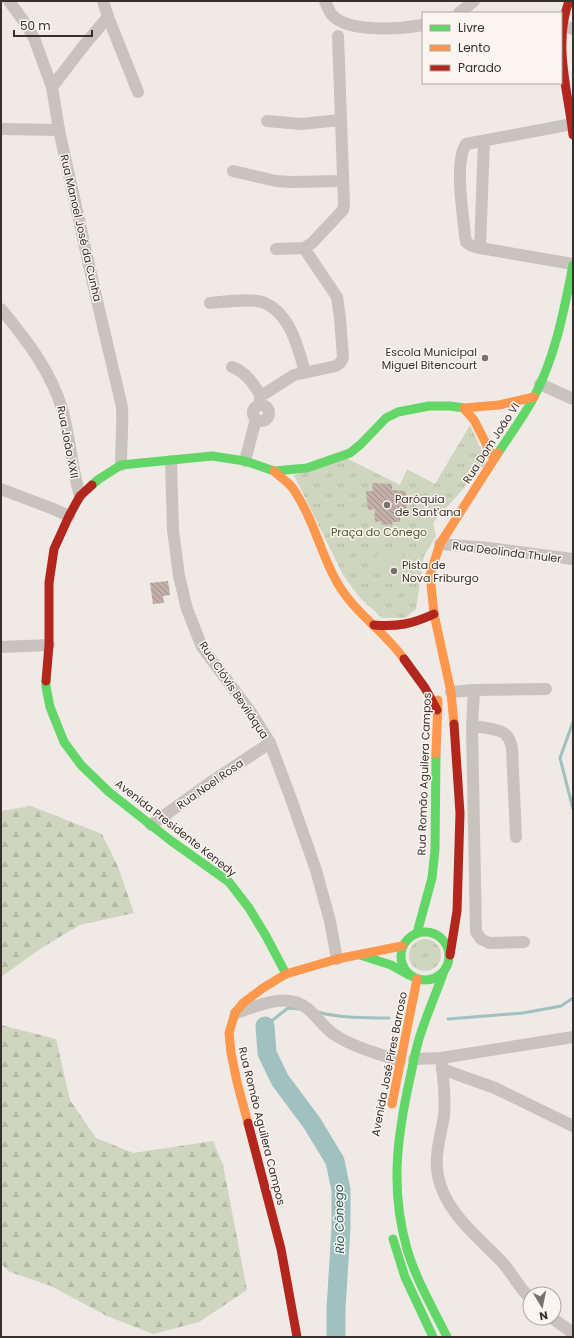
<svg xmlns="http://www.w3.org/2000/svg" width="574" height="1338" font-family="Poppins,sans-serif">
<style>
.grass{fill:url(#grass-tufts)}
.forest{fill:url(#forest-firs)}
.garden{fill:#d0d5c0}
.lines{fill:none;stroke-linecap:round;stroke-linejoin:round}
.stream{stroke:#a1c0c0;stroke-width:3}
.river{stroke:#a1c0c0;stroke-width:19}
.building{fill:url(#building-back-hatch)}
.street{stroke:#c9c3be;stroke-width:12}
.fast{stroke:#63d668;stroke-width:9}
.slow{stroke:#ff974d;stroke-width:9}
.jam{stroke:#b3261e;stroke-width:9}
.poi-dot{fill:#79716c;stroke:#faf5ee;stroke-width:1.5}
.labels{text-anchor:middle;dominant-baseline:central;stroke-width:3;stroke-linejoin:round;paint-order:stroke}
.street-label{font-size:11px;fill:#3a302b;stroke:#faf5ee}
.poi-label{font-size:11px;fill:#3a302b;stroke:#faf5ee;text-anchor:start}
.park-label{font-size:11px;fill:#49582f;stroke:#faf5ee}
.water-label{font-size:12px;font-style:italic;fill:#21575b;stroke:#faf5ee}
</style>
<defs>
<pattern id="grass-tufts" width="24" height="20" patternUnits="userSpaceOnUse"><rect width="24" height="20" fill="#d0d5c0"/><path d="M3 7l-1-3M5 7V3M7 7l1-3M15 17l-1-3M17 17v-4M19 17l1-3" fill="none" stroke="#b3b7a5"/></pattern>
<pattern id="forest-firs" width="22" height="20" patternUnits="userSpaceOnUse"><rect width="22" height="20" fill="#d0d5c0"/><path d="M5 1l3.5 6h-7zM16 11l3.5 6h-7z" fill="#b3b7a5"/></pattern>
<pattern id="building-back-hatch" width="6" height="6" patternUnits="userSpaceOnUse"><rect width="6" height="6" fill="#c2afa7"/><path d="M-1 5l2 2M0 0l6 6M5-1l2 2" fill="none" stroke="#9f8f88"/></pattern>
</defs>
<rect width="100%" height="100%" fill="#efeae5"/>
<!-- grass -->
<g class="grass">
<polygon points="470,425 487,462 433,523 436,536 424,556 416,609 405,618 382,618 360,598 343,575 294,475 346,458 400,485 407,469 435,484"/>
<circle cx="425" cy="955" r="16"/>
</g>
<!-- forest -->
<g class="forest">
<polygon points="31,806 102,834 118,867 134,913 80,925 43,947 1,977 1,811"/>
<polygon points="1,1025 56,1039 70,1100 96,1138 133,1153 213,1141 223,1165 247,1290 199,1322 153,1334 107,1316 51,1286 10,1272 1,1264"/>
</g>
<!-- garden -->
<polygon class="garden" points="394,548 402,554 403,558 393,564 394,567 400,563 409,572 402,585 388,581 385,569 380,566 376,556 381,550"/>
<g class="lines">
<!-- stream -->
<g class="stream">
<polyline points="573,722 560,758 573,809"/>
<path d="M317,1012C340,1018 365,1018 389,1018"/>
<polyline points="448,1019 523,1013 561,1006 573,998"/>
<polyline points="265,1026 288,1008 300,1009"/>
</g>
<!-- river -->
<polyline class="river" points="265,1026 267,1053 280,1080 312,1123 335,1161 341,1190 341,1228 336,1309 336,1337"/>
</g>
<!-- building -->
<g class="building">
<polygon points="372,483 392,484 392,490 405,491 408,500 406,511 400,510 400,522 392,522 393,524 381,525 382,521 375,522 375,509 368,510 366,491 373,491"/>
<polygon points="168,581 170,595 163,596 164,603 153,604 150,583"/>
</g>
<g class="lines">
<!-- street -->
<g class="street">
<path d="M9,1L25,23L34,38L52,87L59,130L95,292L122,407C123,426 121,445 121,465"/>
<path d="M325,1C327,6 329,11 332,15C348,33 401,29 423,25"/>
<polyline points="459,13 474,1"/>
<polyline points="108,17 138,92"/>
<polyline points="562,25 573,29"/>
<polyline points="52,87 85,44 108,17 103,1"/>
<polyline points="267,121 301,124 340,120"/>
<path d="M572,124L466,144C454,162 463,213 465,236L466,242L472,246L480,248L573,264"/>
<polyline points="1,129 59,130"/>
<polyline points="233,171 276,181 292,182 343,181"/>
<polyline points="480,248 484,141"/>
<polyline points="276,249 304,248 312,243 343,210 344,204 338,36"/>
<path d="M210,303C224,302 250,298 262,302C290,312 298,347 305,372"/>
<path d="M1,309C27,340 52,373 63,412C70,440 72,469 80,496"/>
<path d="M232,367C246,372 253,383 261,396"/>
<polyline points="540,384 573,399"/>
<polyline points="259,404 261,396 294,375 336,366 340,363 343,358 340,318 337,297 304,248"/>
<circle cx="261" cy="413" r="8"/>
<polyline points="171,461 173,530 179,576 187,609 202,647 250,711 270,743 290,796 316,870 330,921 337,959"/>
<polyline points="245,461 256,419"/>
<polyline points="1,489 51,508 69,516"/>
<polyline points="440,544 489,548 573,559"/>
<polyline points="1,647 49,645"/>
<polyline points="474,690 472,726 476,932 481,939 489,943 524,942"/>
<polyline points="451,692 474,690 546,689"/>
<path d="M472,726C481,727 503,729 507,736C510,739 511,744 512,748L516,837"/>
<polyline points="151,825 214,780 270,743"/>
<path d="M236,1013C258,1006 288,991 308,1009C318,1017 324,1028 335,1035C353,1047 379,1054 400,1061"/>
<path d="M441,1058C443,1077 446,1096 444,1116C441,1135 434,1155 438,1176C445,1212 478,1237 502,1262C512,1273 519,1288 530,1298"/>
<polyline points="414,1059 441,1058 573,1037"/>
<polyline points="442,1069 495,1088 573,1126"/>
<polyline points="552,1318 573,1333"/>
</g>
<!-- fast -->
<g class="fast">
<path d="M498,453C510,435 524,416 534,397C556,355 564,310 573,265"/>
<polyline points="92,485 99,479 121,465 212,456 245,461 274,471 307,468 350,453 361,444 386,418 398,412 429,406 450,406 464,408 466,411"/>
<polyline points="46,681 46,687 50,707 64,742 81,765 109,792 170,840 229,882 249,908 266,936 286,974"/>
<circle cx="425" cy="956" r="24"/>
<polyline points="417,933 432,878 435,850 436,754"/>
<polyline points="360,955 391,965 409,975"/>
<path d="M444,971C436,994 426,1016 419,1039C415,1052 413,1065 410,1078C397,1137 390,1189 407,1249C416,1280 433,1308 447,1337"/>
<polyline points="393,1239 405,1277 433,1337"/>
</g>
<!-- slow -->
<g class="slow">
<polyline points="464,408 499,405 534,397"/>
<polyline points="466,411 474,420 494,459"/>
<path d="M274,471C279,476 285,480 290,485C294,489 297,495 300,500C316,527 322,557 338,584C355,613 385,632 404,659"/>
<polyline points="454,724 451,692 434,614 430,575 440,544 498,453"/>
<polyline points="436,754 438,700"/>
<polyline points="392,1104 417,979"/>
<polyline points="248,1123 237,1082 231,1053 229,1033 235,1013 243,1003 263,988 286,974 337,959 402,946"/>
</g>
<!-- jam -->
<g class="jam">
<path d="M569,1C553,44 568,91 573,135"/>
<path d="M374,625C398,627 412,624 434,614"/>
<polyline points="404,659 425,688 437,710"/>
<polyline points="46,681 49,645 49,583 54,549 69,516 80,496 92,485"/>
<polyline points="450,955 457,911 460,813 454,724"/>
<polyline points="248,1123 281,1249 297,1337"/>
</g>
</g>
<!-- markers -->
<g class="poi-dot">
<circle cx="485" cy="358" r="4"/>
<circle cx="387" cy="505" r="4"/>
<circle cx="394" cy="571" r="4"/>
</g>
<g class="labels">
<!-- street labels -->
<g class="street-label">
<text transform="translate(81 228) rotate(77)">Rua Manoel José da Cunha</text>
<text transform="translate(68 442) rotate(79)">Rua João XXII</text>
<text transform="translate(491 443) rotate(-57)">Rua Dom João VI</text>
<text transform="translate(507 552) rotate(7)">Rua Deolinda Thuler</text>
<text transform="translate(234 690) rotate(56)">Rua Clóvis Beviláqua</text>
<text transform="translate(424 774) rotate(-88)">Rua Romão Aguilera Campos</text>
<text transform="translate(210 784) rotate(-35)">Rua Noel Rosa</text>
<text transform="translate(176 828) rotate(38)">Avenida Presidente Kenedy</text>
<text transform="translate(389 1064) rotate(-79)">Avenida José Pires Barroso</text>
<text transform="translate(262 1126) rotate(76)">Rua Romão Aguilera Campos</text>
</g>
<!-- poi labels -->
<g class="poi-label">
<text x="477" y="352" text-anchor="end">Escola Municipal<tspan x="477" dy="13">Miguel Bitencourt</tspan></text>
<text x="395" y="499">Paróquia<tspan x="395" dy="13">de Sant'ana</tspan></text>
<text x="402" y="565">Pista de<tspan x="402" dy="13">Nova Friburgo</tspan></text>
</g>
<!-- park labels -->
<g class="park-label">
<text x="379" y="532">Praça do Cônego</text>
</g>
<!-- water labels -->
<g class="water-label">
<text transform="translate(339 1219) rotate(-91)">Rio Cônego</text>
</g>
</g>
<!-- border -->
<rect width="574" height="1338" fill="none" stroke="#3a302b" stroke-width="4"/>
<!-- legend -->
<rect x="422" y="12" width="140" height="72" fill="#faf5ee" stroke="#ada6a0"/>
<rect x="430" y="25" width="20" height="6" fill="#63d668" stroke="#ada6a0"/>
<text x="458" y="32" font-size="12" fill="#3a302b">Livre</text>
<rect x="430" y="45" width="20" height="6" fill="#ff974d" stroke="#ada6a0"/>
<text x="458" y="52" font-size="12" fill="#3a302b">Lento</text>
<rect x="430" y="65" width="20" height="6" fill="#b3261e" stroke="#ada6a0"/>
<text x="458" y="72" font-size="12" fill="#3a302b">Parado</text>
<!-- north arrow -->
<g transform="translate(542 1306) rotate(170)"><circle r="19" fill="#faf5ee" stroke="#ada6a0"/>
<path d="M0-3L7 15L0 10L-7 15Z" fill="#79716c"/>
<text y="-6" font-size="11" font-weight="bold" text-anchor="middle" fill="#3a302b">N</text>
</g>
<!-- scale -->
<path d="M14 30v6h78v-6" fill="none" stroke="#3a302b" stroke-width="2"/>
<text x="20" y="30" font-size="12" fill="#3a302b" stroke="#faf5ee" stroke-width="3" paint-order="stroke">50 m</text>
</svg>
